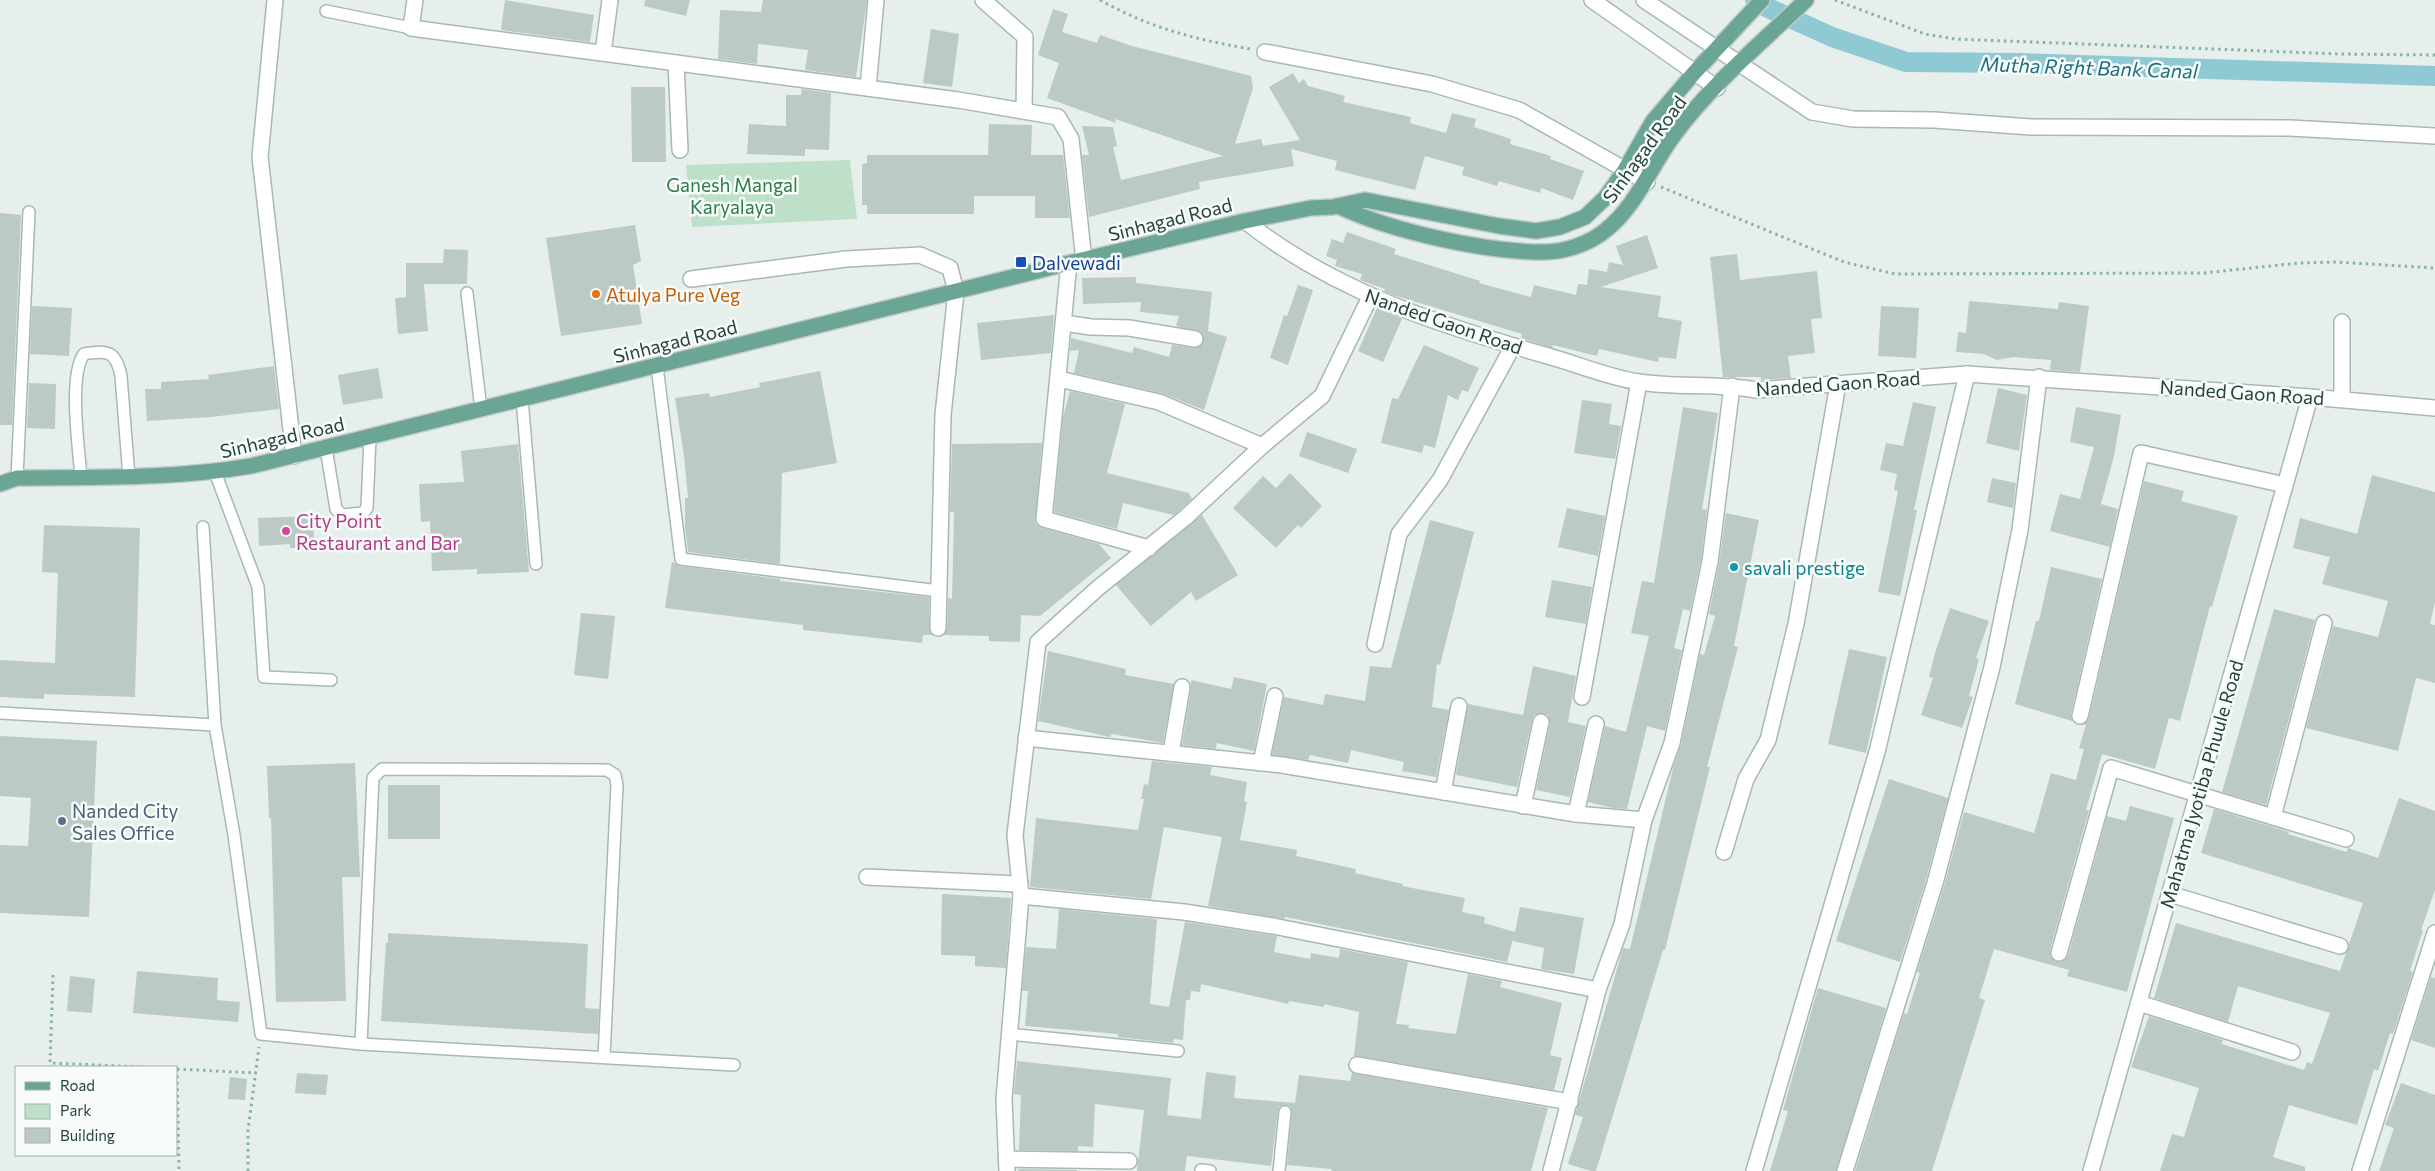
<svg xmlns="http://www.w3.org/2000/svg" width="2435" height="1171" font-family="Commissioner,sans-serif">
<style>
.green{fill:#bfe0c8}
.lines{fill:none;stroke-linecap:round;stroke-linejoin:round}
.canal{stroke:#8ec9d4;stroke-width:20}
.building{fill:#bbcac4}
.lane-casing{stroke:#a8b8b2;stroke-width:14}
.street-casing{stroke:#a8b8b2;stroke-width:18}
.primary-casing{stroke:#c2cac8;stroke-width:18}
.path{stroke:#86b3a5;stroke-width:3;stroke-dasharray:2.5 4;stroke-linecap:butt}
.lane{stroke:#fff;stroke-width:11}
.street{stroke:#fff;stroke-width:15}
.primary{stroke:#6aa596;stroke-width:15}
.transit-dot{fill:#1a4fb4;stroke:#f7fbf9;stroke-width:2}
.food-dot{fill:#e8710a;stroke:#f7fbf9;stroke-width:2}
.hotel-dot{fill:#d1479c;stroke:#f7fbf9;stroke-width:2}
.culture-dot{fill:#0f9aa8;stroke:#f7fbf9;stroke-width:2}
.service-dot{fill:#5c6f8a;stroke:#f7fbf9;stroke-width:2}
.labels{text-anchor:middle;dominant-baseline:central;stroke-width:5;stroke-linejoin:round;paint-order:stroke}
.street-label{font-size:19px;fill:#24423a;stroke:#f7fbf9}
.park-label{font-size:19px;fill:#2d7a4b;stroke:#f7fbf9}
.transit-label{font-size:19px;fill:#164399;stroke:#f7fbf9;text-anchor:start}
.food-label{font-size:19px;fill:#c56008;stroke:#f7fbf9;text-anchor:start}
.hotel-label{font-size:19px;fill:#b23c85;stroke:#f7fbf9;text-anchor:start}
.culture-label{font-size:19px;fill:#0d838f;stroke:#f7fbf9;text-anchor:start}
.service-label{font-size:19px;fill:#4e5e75;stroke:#f7fbf9;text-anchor:start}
.water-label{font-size:20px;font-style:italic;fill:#1c6f80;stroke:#f7fbf9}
</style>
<rect width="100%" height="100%" fill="#e6efeb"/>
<!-- green -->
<polygon class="green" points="850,160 857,219 692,227 686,165"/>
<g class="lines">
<!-- canal -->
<polyline class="canal" points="1755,0 1768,8 1832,37 1906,62 2018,63 2435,76"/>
</g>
<!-- building -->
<g class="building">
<polygon points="505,0 594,15 590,42 501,30"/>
<polygon points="645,0 690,0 686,16 644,6"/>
<polygon points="763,0 867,0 856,77 805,70 808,50 758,44 757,64 718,59 720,10 761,12"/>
<polygon points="1053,9 1068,14 1062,32 1097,43 1100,35 1132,46 1251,76 1253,88 1235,144 1261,139 1263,146 1300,140 1269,87 1293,73 1299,83 1304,79 1308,86 1345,96 1343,102 1411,117 1410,123 1446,133 1452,113 1476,119 1474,127 1511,139 1510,144 1551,156 1550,159 1584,171 1573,200 1541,188 1540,193 1499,181 1497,186 1462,175 1464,167 1425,156 1415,190 1335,170 1337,161 1291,149 1294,166 1199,182 1200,189 1089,217 1082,155 1089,155 1082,126 1113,127 1117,146 1113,147 1121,180 1223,156 1115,119 1116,123 1047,98 1059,63 1038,55"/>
<polygon points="931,29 959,34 952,87 923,83"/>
<polygon points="631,87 665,87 666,162 632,162"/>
<polygon points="802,89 831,93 829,150 805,149 805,156 747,154 749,124 786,126 786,95 801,95"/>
<polygon points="989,124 1032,125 1031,155 1063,155 1070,218 1035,218 1035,196 974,196 974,214 867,214 867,205 862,205 862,164 867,163 867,155 988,155"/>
<polygon points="0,213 21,215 12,425 0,425"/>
<polygon points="635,225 641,261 633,265 642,324 561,336 546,238"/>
<polygon points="1347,232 1396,249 1394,254 1480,281 1479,283 1531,297 1534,285 1576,295 1578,284 1587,285 1589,269 1607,272 1609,262 1623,265 1616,246 1647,235 1658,268 1601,287 1661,296 1658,317 1682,321 1676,359 1659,357 1658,362 1599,349 1597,356 1553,345 1552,348 1521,338 1522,334 1393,295 1384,291 1385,289 1360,280 1362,274 1335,266 1337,260 1326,256 1332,239 1343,243"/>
<polygon points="444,249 468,250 467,284 424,284 428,331 398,334 395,298 406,297 406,263 443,263"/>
<polygon points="1737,254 1740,280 1817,271 1822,318 1811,319 1815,353 1788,356 1791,378 1761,380 1761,377 1723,377 1710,257"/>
<polygon points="1136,277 1136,283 1212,292 1208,331 1227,337 1204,410 1161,393 1074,373 1079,350 1070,351 1071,338 1132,353 1134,347 1169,357 1172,345 1194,348 1202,345 1204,336 1201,332 1176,326 1179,316 1140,312 1141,302 1083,304 1082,278"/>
<polygon points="1298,285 1313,290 1288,365 1270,358 1284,315 1287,316"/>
<polygon points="1969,301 2058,309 2059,302 2089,306 2080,372 2050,370 2051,360 2013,357 1997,360 1984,354 1956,352 1958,332 1966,333"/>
<polygon points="32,306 72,308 69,356 30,354"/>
<polygon points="1881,306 1919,308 1916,358 1878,356"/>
<polygon points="1377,308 1402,319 1383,362 1358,351"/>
<polygon points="1054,315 1051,353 981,360 977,323"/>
<polygon points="1424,345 1479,368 1468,392 1462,390 1458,400 1448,395 1435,448 1424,445 1422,453 1381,443 1392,398 1398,399"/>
<polygon points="274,366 279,409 211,417 147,421 145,389 161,389 161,382 209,379 208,375"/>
<polygon points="378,368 383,398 343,405 338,375"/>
<polygon points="820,371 837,463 782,473 780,564 688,552 685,527 685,498 688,498 684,456 675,398 709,393 710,397 760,387 759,383"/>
<polygon points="29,383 56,384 55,429 27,428"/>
<polygon points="1998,388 2027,395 2019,451 1986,443"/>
<polygon points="1070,391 1125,404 1107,473 1189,493 1192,499 1174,515 1123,503 1117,529 1054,512 1063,417"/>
<polygon points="1582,400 1612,404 1609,424 1621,426 1615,459 1574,453"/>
<polygon points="1913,402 1936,407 1914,510 1917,510 1900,596 1878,592 1898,491 1894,490 1897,474 1880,470 1886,443 1903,446"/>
<polygon points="1683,407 1718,413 1702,509 1707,510 1701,560 1690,611 1683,609 1674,648 1682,650 1665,731 1647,726 1627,809 1613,808 1588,802 1605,726 1626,732 1649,636 1631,633 1642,581 1654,583"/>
<polygon points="2076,407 2121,415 2114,456 2101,504 2118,509 2110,547 2050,531 2060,494 2080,499 2094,447 2070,442"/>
<polygon points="1307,432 1357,449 1348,473 1299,456"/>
<polygon points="1042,443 1035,523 1042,528 1099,544 1111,558 1040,616 1021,615 1020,642 989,641 989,636 944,635 947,628 948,598 952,599 954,512 950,512 952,444"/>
<polygon points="518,444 529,572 477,574 477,569 432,571 430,521 421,522 419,484 464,482 461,451"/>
<polygon points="1290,473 1322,506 1301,528 1298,525 1276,548 1233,508 1263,476 1276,488"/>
<polygon points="2372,475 2435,492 2435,602 2430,624 2435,625 2435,683 2416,678 2398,751 2306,728 2333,626 2378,637 2388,601 2322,584 2330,557 2293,548 2300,518 2357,534"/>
<polygon points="1992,478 2016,483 2013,508 1987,502"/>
<polygon points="2144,481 2184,491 2181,501 2238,516 2212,607 2210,606 2180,721 2169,718 2155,769 2102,754 2086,810 2089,810 2050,950 2050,956 2056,962 2062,962 2068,956 2107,816 2126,821 2130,806 2174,818 2127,992 2067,976 2069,970 1994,949 1979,998 1985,1000 1932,1171 1855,1171 1904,1013 1907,1014 1920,973 1917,972 1944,886 1964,812 2034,833 2051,773 2076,780 2084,749 2079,748 2086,725 2084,724 2089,718"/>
<polygon points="1567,508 1605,516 1598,556 1558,547"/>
<polygon points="1726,513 1759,520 1734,646 1738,647 1707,767 1710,767 1665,950 1663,950 1596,1171 1591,1171 1568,1164 1583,1117 1575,1115 1623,948 1630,949 1674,764 1681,745 1700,654 1704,655 1715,616 1709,614 1719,564"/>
<polygon points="1202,515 1238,575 1196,601 1191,592 1151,626 1116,585"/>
<polygon points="313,516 314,543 310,543 311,548 290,548 290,544 259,546 258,518"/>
<polygon points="1430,520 1474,532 1440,665 1437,664 1432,707 1449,710 1436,777 1402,771 1404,762 1351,750 1348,763 1310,755 1308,760 1272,755 1284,697 1323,705 1325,694 1365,701 1370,666 1391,668"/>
<polygon points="44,525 140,528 135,697 44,694 44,699 0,697 0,660 55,663 58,573 42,572"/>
<polygon points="672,562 680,566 780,579 780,581 929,597 929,628 932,635 923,635 922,643 803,630 803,625 665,608"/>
<polygon points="2051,567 2102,579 2071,714 2072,721 2015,704 2036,621 2039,621"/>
<polygon points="1552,580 1592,587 1586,624 1545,617"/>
<polygon points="1950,608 1989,621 1976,658 1979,659 1969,696 1973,697 1962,728 1921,715 1933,678 1929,677 1935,653"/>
<polygon points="2274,609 2315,620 2266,805 2222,792"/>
<polygon points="581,613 615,616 608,679 574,675"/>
<polygon points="1849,649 1887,657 1866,753 1828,744"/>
<polygon points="1048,651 1126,669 1125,675 1174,684 1163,743 1112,734 1110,737 1038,721"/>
<polygon points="1533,666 1576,676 1568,722 1586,726 1570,797 1536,790 1550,724 1548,715 1542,713 1534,715 1532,720 1517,787 1456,775 1468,704 1523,715"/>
<polygon points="1234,677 1267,684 1254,751 1217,743 1216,749 1182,745 1191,689 1191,680 1231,689"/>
<polygon points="0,736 97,741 89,917 0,913 0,845 28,846 31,798 0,796"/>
<polygon points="1152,761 1212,767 1210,775 1247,782 1244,801 1247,802 1240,840 1297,850 1296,856 1356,869 1355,873 1403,884 1402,886 1465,898 1462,912 1485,917 1484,923 1515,932 1520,907 1584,918 1574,974 1541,969 1544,948 1513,941 1514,935 1507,962 1285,917 1284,919 1208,906 1222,837 1164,827 1151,899 1030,887 1036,818 1138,830 1144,799 1141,799 1144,784 1148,785"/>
<polygon points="355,763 360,877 342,877 346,1001 276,1002 271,818 269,818 267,766"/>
<polygon points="1889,779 1948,798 1926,880 1900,962 1836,941"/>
<rect x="388" y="785" width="52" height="54"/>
<polygon points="2399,798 2435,811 2435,890 2421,930 2423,930 2410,971 2413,972 2393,1034 2390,1033 2378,1071 2374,1069 2357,1125 2289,1105 2273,1157 2305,1167 2305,1171 2160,1171 2172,1134 2184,1137 2199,1088 2131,1067 2149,1016 2223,1040 2222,1044 2304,1070 2307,1062 2312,1064 2330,1013 2238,986 2228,1022 2154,998 2176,923 2340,971 2363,903 2201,853 2214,809 2289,832 2288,834 2346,852 2348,848 2378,858"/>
<polygon points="942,894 1011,898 1006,968 975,966 975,956 941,955"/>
<polygon points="1059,909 1157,919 1150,1004 1169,1007 1185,922 1277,936 1274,952 1310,959 1311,953 1339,958 1340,949 1408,962 1396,1024 1409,1025 1408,1028 1456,1034 1468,974 1502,981 1500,987 1562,1003 1550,1055 1562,1058 1554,1090 1354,1056 1359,1012 1324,1004 1324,1007 1289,1001 1288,1004 1201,984 1200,992 1191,991 1190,1000 1186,1000 1183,1040 1174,1039 1173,1043 1118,1037 1118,1034 1025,1026 1028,991 1022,991 1026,947 1056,949"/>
<polygon points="388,933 588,944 585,1008 599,1009 598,1034 381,1021 386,943 388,943"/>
<polygon points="137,971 218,978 217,1000 240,1002 238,1022 133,1013"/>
<polygon points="70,976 95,979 92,1013 67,1011"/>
<polygon points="2431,977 2435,978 2435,1048 2411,1040"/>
<polygon points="1818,988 1886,1008 1836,1171 1770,1171 1788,1111 1783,1110"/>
<polygon points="1017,1061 1171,1078 1167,1115 1201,1119 1206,1072 1236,1076 1234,1098 1295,1103 1299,1075 1350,1081 1352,1073 1548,1108 1531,1171 1331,1171 1332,1169 1287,1165 1292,1112 1290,1106 1285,1105 1279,1107 1278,1111 1271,1166 1187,1156 1185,1171 1137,1171 1144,1110 1095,1104 1093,1147 1078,1146 1078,1151 1019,1150 1021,1095 1014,1094"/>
<polygon points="297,1073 328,1075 326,1095 295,1093"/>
<polygon points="230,1077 247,1079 245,1100 228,1099"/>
<polygon points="2401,1083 2435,1095 2435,1171 2379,1171 2394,1128 2385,1125"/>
<polygon points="1019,1169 1077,1170 1077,1171 1018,1171"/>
</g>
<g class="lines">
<defs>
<g id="lane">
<polyline points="326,11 411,28"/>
<polyline points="467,293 481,409"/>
<polyline points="657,366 681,559 939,591"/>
<polyline points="522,399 536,564"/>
<polyline points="326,448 336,509 342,515 363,513 367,508 370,437"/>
<polyline points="215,472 258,587 264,677 331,680"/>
<path d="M81,477C79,450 68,376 84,354C108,350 116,351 121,376L129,477"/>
<polyline points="17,478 29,212"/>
<polyline points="203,527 215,725"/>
<polyline points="0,713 215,725 234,835 261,1034 361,1044 734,1065"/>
<polyline points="1009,1034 1178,1051"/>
<polyline points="361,1044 373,778 382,769 607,770 615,775 617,785 604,1057"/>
<polyline points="1201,1170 1210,1171"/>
<polyline points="1279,1171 1285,1112"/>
</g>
<g id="street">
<polyline points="275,0 260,157 294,456"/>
<polyline points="415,0 411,28 958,100 1058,117 1071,139 1084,261"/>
<polyline points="983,0 1025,37 1024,111"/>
<polyline points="1592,0 1717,88"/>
<polyline points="1644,0 1812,112 1853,119 1934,120 2031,127 2290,128 2435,136"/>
<polyline points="1265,52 1432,84 1519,110 1647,182"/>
<polyline points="603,53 610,0"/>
<polyline points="676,63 680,150"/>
<polyline points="868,88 876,0"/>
<path d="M1245,221C1335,292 1439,325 1548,356C1577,364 1610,378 1639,382C1678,388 1717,383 1756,390L1967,374L2310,397L2435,408"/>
<polyline points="1069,263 1044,519 1149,548"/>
<polyline points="691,279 846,259 920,255 950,268 956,292 943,415 938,628"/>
<polyline points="2342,322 2342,399"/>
<polyline points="1064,323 1091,327 1129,328 1195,339"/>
<polyline points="1059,379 1159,402 1262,446"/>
<polyline points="1375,644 1399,534 1440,480 1513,346"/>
<polyline points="1582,697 1639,382"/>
<polyline points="2080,716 2141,453 2285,485"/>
<polyline points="1026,738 1282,765 1576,814 1644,820"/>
<polyline points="1171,753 1182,687"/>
<polyline points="1261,763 1275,696"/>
<polyline points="1443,792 1459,706"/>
<polyline points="1523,806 1541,722"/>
<polyline points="1576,814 1596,724"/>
<polyline points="2273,817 2324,623"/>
<polyline points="1724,852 1746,779 1768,740 1796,624 1838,384"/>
<polyline points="867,877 1020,884"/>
<polyline points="2170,894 2340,946"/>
<polyline points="1021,896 1184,912 1273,926 1598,990 1622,924 1644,820 1672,743 1710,562 1732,386"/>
<polyline points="2059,953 2111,768 2346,839"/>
<polyline points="2139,1003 2292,1052"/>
<polyline points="1357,1065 1570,1102"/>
<polyline points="1007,1159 1129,1161"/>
<polyline points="1007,1171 1004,1099 1021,896 1015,835 1038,642 1098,588 1186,517 1262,446 1322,396 1370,297"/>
<polyline points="1551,1171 1598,990"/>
<polyline points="1754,1171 1877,752 1967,374"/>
<polyline points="1845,1171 1935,883 1992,667 2020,530 2039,377"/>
<polyline points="2091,1171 2310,397"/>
<polyline points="2360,1171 2435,933"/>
</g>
<g id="primary">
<path d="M1338,206C1391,231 1484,252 1543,252C1565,252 1589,244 1606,230C1638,204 1650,167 1674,135C1711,85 1761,43 1806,0"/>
<path d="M0,484L17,478C95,477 174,479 251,466L1069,263L1245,221L1311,208L1333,207L1365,200L1499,226L1536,231L1560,227L1585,217L1605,198L1625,170L1653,121L1694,73L1762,0"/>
</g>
</defs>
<!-- lane casing -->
<use href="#lane" class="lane-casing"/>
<!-- street casing -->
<use href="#street" class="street-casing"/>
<!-- primary casing -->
<use href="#primary" class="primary-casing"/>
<!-- path -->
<g class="path">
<path d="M1100,0C1150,28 1194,39 1250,49"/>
<polyline points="1835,0 1925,34 1955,39 2340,54 2435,55"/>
<polyline points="1661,187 1844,262 1895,274 2204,273 2299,263 2336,262 2435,268"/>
<polyline points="53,975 50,1063 144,1067"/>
<polyline points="177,1069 179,1171"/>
<polyline points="177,1069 256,1073"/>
<polyline points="248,1171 248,1130 259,1047"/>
</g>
<!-- lane -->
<use href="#lane" class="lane"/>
<!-- street -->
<use href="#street" class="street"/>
<!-- primary -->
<use href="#primary" class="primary"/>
</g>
<!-- markers -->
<rect class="transit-dot" x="1015" y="256" width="12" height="12" rx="2.5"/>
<circle class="food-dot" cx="596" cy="294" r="5"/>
<circle class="hotel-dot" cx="286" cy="531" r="5"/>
<circle class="culture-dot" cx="1734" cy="567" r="5"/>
<circle class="service-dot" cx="62" cy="821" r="5"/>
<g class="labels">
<!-- street labels -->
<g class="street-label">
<text transform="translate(1644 149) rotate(-54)">Sinhagad Road</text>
<text transform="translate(1170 219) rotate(-14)">Sinhagad Road</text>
<text transform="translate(1444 321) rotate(19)">Nanded Gaon Road</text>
<text transform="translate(675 341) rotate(-14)">Sinhagad Road</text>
<text transform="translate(1838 383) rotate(-4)">Nanded Gaon Road</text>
<text transform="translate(2242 392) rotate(4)">Nanded Gaon Road</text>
<text transform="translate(282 437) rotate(-13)">Sinhagad Road</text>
<text transform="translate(2201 784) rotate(-74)">Mahatma Jyotiba Phuule Road</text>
</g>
<!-- park labels -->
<g class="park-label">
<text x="732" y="184">Ganesh Mangal<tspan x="732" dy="22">Karyalaya</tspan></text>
</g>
<!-- transit labels -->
<g class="transit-label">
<text x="1032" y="262">Dalvewadi</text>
</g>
<!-- food labels -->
<g class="food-label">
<text x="606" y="294">Atulya Pure Veg</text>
</g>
<!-- hotel labels -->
<g class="hotel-label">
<text x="296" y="520">City Point<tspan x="296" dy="22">Restaurant and Bar</tspan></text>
</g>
<!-- culture labels -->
<g class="culture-label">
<text x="1744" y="567">savali prestige</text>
</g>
<!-- service labels -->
<g class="service-label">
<text x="72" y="810">Nanded City<tspan x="72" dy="22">Sales Office</tspan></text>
</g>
<!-- water labels -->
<g class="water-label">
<text transform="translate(2089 67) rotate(2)">Mutha Right Bank Canal</text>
</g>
</g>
<!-- legend -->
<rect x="15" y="1066" width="162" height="90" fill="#f7fbf9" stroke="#a3b1ad"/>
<rect x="25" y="1082" width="25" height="8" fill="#6aa596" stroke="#a3b1ad"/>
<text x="60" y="1091" font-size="15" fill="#24423a">Road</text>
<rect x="25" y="1104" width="25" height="15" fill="#bfe0c8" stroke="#a3b1ad"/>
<text x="60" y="1116" font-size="15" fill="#24423a">Park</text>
<rect x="25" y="1128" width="25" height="15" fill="#bbcac4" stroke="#a3b1ad"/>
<text x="60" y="1141" font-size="15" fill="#24423a">Building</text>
</svg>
